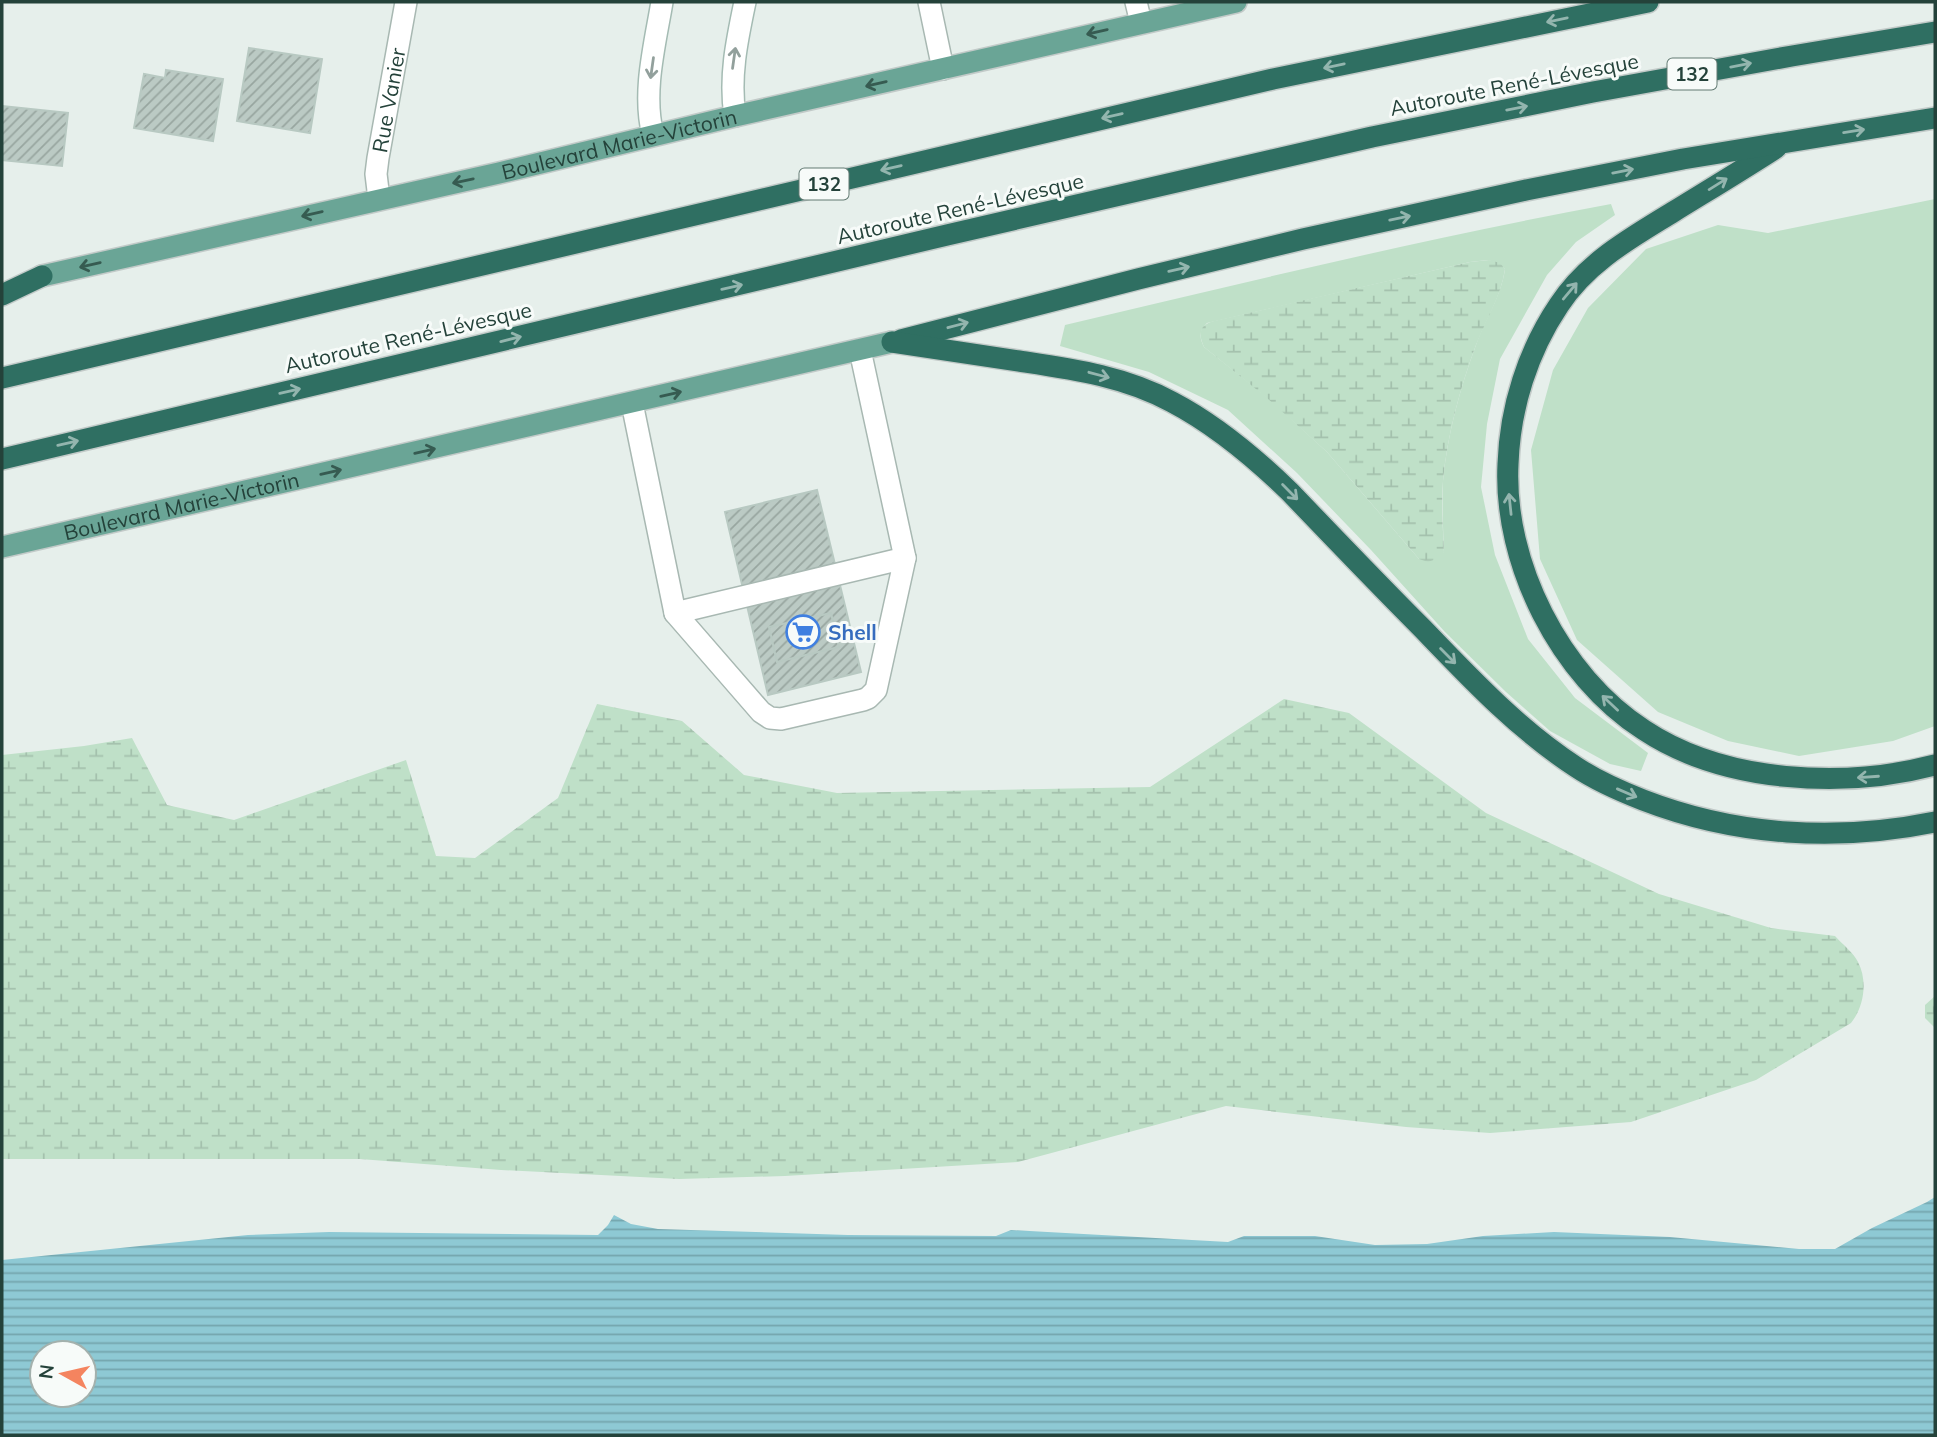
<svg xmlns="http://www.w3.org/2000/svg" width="1937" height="1437" font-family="Mulish,sans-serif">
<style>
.grass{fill:#bfe0c8;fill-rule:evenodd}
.wetland{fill:url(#wetland-marsh)}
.water{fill:url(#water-rules);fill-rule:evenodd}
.building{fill:url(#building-hatch);stroke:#b8c9c2;stroke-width:2}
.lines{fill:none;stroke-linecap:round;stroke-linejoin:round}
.lane-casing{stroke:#a8b8b2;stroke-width:24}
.street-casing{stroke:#a8b8b2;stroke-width:24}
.secondary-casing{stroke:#a4bbb3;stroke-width:24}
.primary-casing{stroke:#c2cac8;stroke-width:24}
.highway-casing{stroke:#c2cac8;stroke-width:24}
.lane{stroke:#fff;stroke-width:21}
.street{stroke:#fff;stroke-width:21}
.secondary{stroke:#fff;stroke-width:21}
.primary{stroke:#6aa596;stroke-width:21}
.highway{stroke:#2f6f62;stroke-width:21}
.oneway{stroke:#93b5ae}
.oneway2{stroke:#365b51}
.oneway3{stroke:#92a09c}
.labels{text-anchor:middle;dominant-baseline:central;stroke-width:6;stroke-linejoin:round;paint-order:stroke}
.shield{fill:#f7fbf9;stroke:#637a73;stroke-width:2}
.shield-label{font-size:19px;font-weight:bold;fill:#24423a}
.street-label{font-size:21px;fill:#24423a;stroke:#f7fbf9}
.shop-label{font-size:21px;font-weight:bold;fill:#366cbe;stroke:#f7fbf9;text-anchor:start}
</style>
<defs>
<pattern id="wetland-marsh" width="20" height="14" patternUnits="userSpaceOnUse" patternTransform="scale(1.75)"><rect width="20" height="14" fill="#bfe0c8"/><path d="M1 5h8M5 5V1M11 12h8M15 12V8" fill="none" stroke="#a4c1ad"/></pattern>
<pattern id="water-rules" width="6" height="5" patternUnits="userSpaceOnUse" patternTransform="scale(1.75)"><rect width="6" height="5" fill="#8ec9d4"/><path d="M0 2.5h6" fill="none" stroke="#74a5ad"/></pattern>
<pattern id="building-hatch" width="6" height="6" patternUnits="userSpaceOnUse" patternTransform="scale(1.75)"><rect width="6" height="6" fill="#bbcac4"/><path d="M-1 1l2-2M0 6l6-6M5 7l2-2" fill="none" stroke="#98a6a0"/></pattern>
</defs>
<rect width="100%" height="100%" fill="#e6efeb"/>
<!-- grass -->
<g class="grass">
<polygon points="1935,199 1935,726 1893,741 1799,756 1728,741 1658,712 1577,640 1540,559 1531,450 1553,370 1588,308 1646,249 1718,225 1768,233"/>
<path d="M1611,204L1615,215L1576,242L1547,275L1500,359L1487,424L1481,487L1495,555L1528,639L1575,698L1648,753L1641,771L1610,764L1550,731L1506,692L1445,632L1371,550L1297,473L1228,410L1149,372L1060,346L1065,325C1247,282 1427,238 1611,204ZM1488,260L1500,264L1505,269C1501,297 1485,319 1476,345C1460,388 1447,436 1443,481C1442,504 1443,529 1444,552L1419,559L1327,452L1268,398L1204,347C1199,337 1199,331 1207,323L1470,262Z"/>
</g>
<!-- wetland -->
<g class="wetland">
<path d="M1489,260L1500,263L1505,269C1501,297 1486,319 1476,345C1460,388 1447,436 1443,481C1441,504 1443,529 1444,552L1439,558L1428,562L1419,559L1327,452L1267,398L1204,347C1198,334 1199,325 1214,321L1470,262Z"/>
<path d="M1284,699L1349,713L1486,813L1659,894L1771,928L1835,936C1842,944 1854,953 1858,962C1868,981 1864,1007 1851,1023L1756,1080L1631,1122L1490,1133L1406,1127L1226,1106L1018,1162L785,1176L679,1179L501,1170L360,1159H2V755L84,746L132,738L167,805L234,820L406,760L436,856L475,858L558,798L597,704L682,721L744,775L837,793L1150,787Z"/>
<polygon points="1935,996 1935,1028 1925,1018 1925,1005"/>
</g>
<!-- water -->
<path class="water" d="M1935,1197V1435H2V1260L248,1235L329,1232L598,1235L608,1225L614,1215L631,1224L658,1229L848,1235L996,1236L1011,1230L1228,1242L1244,1236H1315L1375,1245L1427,1244L1483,1236L1554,1232L1670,1237L1799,1249H1835L1872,1228L1927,1202ZM42,1353H84V1395H42Z"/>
<!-- building -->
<g class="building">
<polygon points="249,48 322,59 310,133 237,121"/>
<polygon points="166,70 223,79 213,141 134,128 144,74 165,78"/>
<polygon points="2,106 68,113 62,166 2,160"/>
<polygon points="817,490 861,672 768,695 725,512"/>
<polygon points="831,613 839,647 777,662 769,627"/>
</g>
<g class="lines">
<defs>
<g id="lane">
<polyline points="929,2 943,69"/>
<polyline points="1136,2 1141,23"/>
<polyline points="632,403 675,613 905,558 860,350"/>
<polyline points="675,613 761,712 770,718 781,719 863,700 868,698 876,690 905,558"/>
</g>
<g id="street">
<path id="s1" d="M379,199L376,174L378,158L406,2"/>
</g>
<g id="secondary">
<path d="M735,116C729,77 737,40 745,2"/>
<path d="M653,135C642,93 655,44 662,2"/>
</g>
<g id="primary">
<path id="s2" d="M42,276L499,173L735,116L1236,2"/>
<path id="s3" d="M2,547L892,342"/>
</g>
<g id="highway">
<path d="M1776,148C1742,170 1707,191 1673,212C1631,238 1587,262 1559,305C1528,351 1510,407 1508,464C1503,563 1560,676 1644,730C1724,783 1844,789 1935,765"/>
<polyline points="2,295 42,276"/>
<polyline points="901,340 1138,279 1303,239 1526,190 1683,159 1935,118"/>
<path d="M892,342C934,348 977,355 1019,361C1072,369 1124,376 1172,402C1216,425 1254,457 1290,492C1334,538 1378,584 1423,629C1471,679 1518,729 1576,767C1597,781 1620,791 1643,800C1736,836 1837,842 1935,822"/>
<polyline points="2,378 1273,79 1648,2"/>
<polyline points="2,459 947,235 1372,137 1593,92 1792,56 1935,32"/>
</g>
</defs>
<!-- lane casing -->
<use href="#lane" class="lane-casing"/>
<!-- street casing -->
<use href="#street" class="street-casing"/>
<!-- secondary casing -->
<use href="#secondary" class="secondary-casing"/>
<!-- primary casing -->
<use href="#primary" class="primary-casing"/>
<!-- highway casing -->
<use href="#highway" class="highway-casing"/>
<!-- lane -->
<use href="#lane" class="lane"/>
<!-- street -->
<use href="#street" class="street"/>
<!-- secondary -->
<use href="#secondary" class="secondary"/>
<!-- primary -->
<use href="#primary" class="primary"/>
<!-- highway -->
<use href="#highway" class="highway"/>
</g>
<!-- one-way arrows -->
<defs><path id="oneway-shaft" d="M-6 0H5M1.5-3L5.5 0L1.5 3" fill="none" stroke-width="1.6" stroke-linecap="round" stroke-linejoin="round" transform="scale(1.75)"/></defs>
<g class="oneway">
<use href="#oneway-shaft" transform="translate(1557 20) rotate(168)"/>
<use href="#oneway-shaft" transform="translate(1741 65) rotate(-11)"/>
<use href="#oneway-shaft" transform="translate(1334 66) rotate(168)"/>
<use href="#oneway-shaft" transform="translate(1517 108) rotate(-11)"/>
<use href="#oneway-shaft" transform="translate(1112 116) rotate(167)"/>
<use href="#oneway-shaft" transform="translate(1854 131) rotate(-9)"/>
<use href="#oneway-shaft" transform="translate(891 168) rotate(167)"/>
<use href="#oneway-shaft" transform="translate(1623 171) rotate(-11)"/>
<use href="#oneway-shaft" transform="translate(1718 184) rotate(-32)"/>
<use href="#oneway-shaft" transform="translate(1400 218) rotate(-12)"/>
<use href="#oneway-shaft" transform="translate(1179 269) rotate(-13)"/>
<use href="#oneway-shaft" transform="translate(732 287) rotate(-13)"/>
<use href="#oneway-shaft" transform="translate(1570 291) rotate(-50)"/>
<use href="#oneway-shaft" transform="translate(958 325) rotate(-15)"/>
<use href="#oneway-shaft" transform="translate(511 339) rotate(-14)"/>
<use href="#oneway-shaft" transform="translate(1099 375) rotate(15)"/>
<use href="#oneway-shaft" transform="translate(290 391) rotate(-13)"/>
<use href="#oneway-shaft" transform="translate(68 443) rotate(-13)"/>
<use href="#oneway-shaft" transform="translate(1290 492) rotate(45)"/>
<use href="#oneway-shaft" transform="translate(1510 504) rotate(-96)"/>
<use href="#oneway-shaft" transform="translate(1448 656) rotate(45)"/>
<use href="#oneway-shaft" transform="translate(1610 703) rotate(-137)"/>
<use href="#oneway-shaft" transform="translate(1868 777) rotate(176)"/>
<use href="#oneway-shaft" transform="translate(1627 793) rotate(23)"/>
</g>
<g class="oneway2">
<use href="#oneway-shaft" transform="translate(1097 32) rotate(167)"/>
<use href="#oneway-shaft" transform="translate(876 84) rotate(167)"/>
<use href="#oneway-shaft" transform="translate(463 181) rotate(168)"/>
<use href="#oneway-shaft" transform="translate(312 214) rotate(167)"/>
<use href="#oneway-shaft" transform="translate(90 265) rotate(167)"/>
<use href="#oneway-shaft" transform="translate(671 394) rotate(-13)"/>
<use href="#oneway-shaft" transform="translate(425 451) rotate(-13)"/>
<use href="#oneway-shaft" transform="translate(331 472) rotate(-13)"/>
</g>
<g class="oneway3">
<use href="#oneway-shaft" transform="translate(734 58) rotate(-82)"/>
<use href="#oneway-shaft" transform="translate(652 68) rotate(98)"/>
</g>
<!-- icons -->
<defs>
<symbol id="supermarket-ring" viewBox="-11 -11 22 22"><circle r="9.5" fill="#f7fbf9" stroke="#3f7fe0" stroke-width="1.5"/><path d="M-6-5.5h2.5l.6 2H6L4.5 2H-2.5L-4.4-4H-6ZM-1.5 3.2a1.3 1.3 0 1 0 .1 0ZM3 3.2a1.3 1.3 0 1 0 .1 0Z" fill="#3f7fe0"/></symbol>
</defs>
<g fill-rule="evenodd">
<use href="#supermarket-ring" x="784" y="613" width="38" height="38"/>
</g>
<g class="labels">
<!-- shield labels -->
<g class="shield">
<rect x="1667.5" y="58.5" width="49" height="31" rx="5"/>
<rect x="799.5" y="168.5" width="49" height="31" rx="5"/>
</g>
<g class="shield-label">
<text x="1692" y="74">132</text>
<text x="824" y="184">132</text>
</g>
<!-- street labels -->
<g class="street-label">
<text transform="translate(1514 84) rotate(-11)">Autoroute René-Lévesque</text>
<text stroke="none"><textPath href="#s1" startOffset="100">Rue Vanier</textPath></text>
<text stroke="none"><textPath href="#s2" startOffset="592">Boulevard Marie-Victorin</textPath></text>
<text transform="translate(960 208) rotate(-13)">Autoroute René-Lévesque</text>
<text transform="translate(408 337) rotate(-13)">Autoroute René-Lévesque</text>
<text stroke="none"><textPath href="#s3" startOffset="184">Boulevard Marie-Victorin</textPath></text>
</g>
<!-- shop labels -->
<g class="shop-label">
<text x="828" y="632">Shell</text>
</g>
</g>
<!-- border -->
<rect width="1937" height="1437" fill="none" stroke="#24423a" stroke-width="7"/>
<!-- north arrow -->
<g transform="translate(63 1374) rotate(278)"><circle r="33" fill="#f7fbf9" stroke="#a3b1ad" stroke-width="2"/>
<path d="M0-5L12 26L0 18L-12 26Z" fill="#f4845f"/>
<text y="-10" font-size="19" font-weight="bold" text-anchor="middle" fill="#24423a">N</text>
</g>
</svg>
